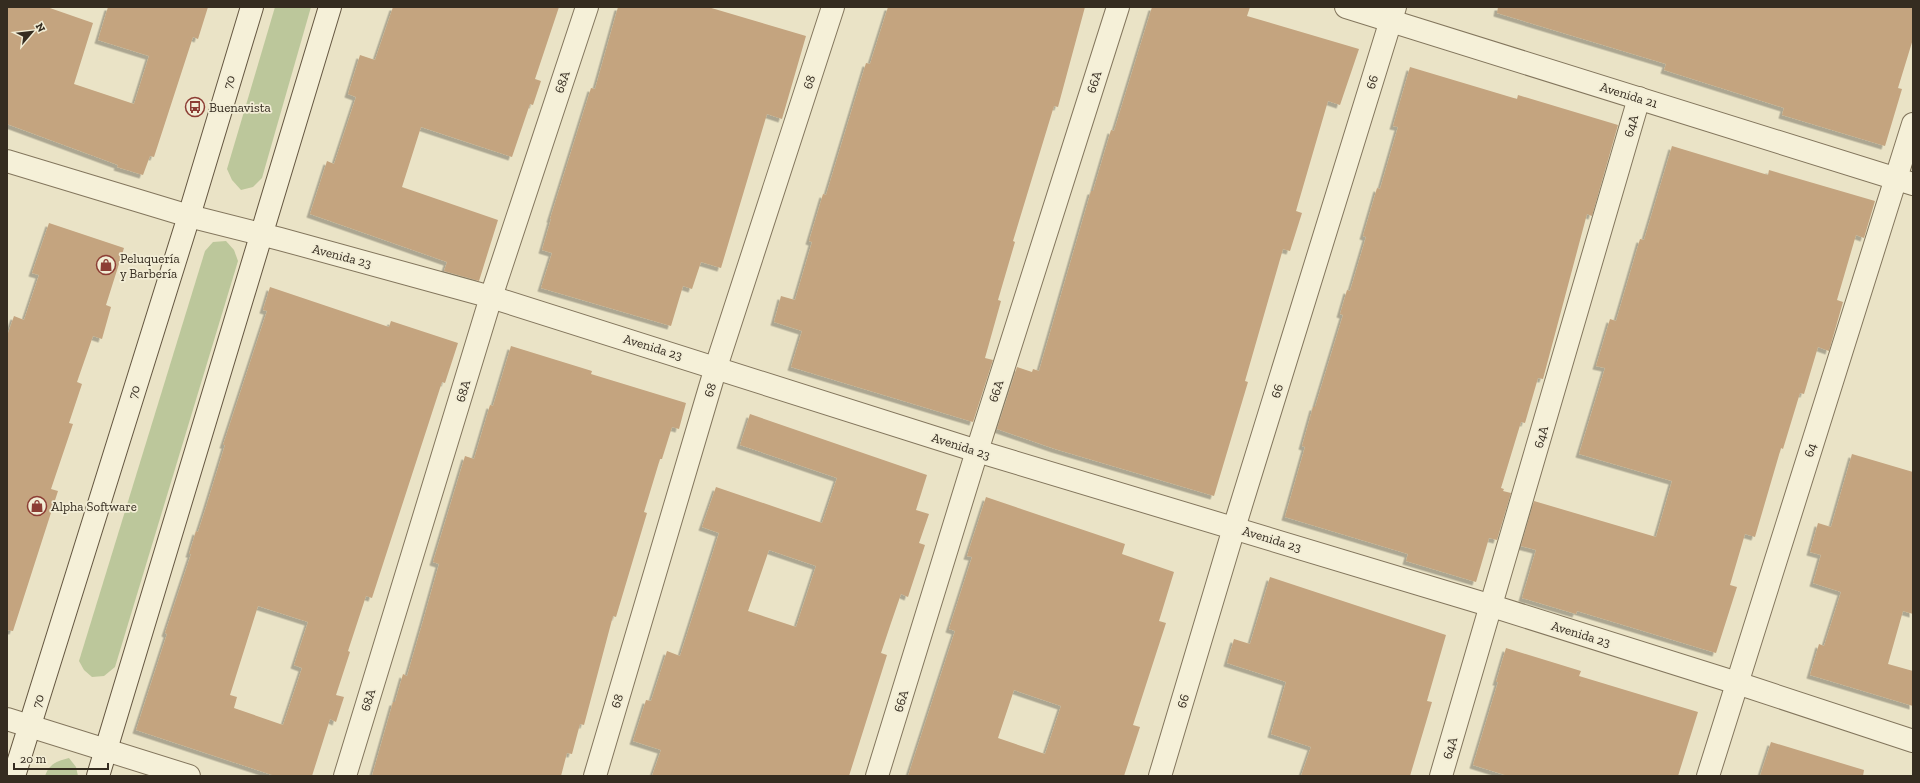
<svg xmlns="http://www.w3.org/2000/svg" width="1920" height="783" font-family="'Zilla Slab',serif">
<style>
.green{fill:#bcc79b}
.building{fill:#c4a47f;fill-rule:evenodd;filter:url(#shadow)}
.lines{fill:none;stroke-linecap:round;stroke-linejoin:round}
.street-casing{stroke:#83765d;stroke-width:24}
.secondary-casing{stroke:#655741;stroke-width:24}
.street{stroke:#f5f0d8;stroke-width:22}
.secondary{stroke:#f5f0d8;stroke-width:22}
.labels{text-anchor:middle;dominant-baseline:central;stroke-width:3.5;stroke-linejoin:round;paint-order:stroke}
.street-label{font-size:13px;fill:#352c20;stroke:#f2edd5}
.poi-label{font-size:13px;fill:#352c20;stroke:#f2edd5;text-anchor:start}
</style>
<defs>
<filter id="shadow"><feDropShadow dx="-3.5" dy="3.5" stdDeviation="0" flood-color="#0004"/></filter>
</defs>
<rect width="100%" height="100%" fill="#eae3c6"/>
<!-- green -->
<g class="green">
<polygon points="275,7 311,7 262,178 253,187 241,190 232,180 227,169"/>
<polygon points="226,241 234,250 238,261 115,667 104,676 92,677 84,670 79,661 205,251 213,242"/>
<path d="M69,758L76,767L78,776H45C49,764 57,761 69,758Z"/>
</g>
<!-- building -->
<g class="building">
<polygon points="7,7 47,7 93,23 74,84 134,104 149,56 98,40 108,7 208,7 198,39 193,37 154,157 150,156 143,175 117,167 118,165 7,124"/>
<polygon points="393,7 559,7 535,79 541,81 533,105 530,104 512,157 421,127 402,187 498,220 479,281 444,271 447,262 310,214 327,161 334,164 356,97 348,94 360,55 375,60"/>
<polygon points="618,7 708,7 806,36 782,119 767,114 721,268 701,262 692,289 683,286 671,326 541,288 552,253 542,250 551,219 550,219 591,88 595,89"/>
<polygon points="888,7 1085,7 1058,107 1054,106 1013,241 1015,242 998,300 1001,301 985,358 993,360 973,422 791,367 802,331 774,322 781,296 795,300 812,242 809,241 823,194 826,195 866,63 870,64"/>
<polygon points="1152,7 1250,7 1247,16 1359,49 1340,105 1328,101 1296,211 1302,213 1290,251 1283,249 1245,381 1248,382 1214,496 1055,449 997,429 1017,367 1032,372 1033,369 1039,371 1091,191 1093,191 1111,130 1114,131"/>
<polygon points="1498,7 1913,7 1913,39 1898,88 1902,89 1885,146 1782,115 1784,108 1664,70 1666,64 1497,13"/>
<polygon points="1410,67 1517,99 1518,95 1618,125 1592,216 1587,214 1543,379 1538,378 1525,423 1521,422 1501,488 1504,489 1503,491 1511,493 1497,540 1489,538 1476,582 1406,561 1408,554 1285,517 1305,447 1302,446 1313,407 1315,407 1343,315 1340,314 1347,290 1350,291 1366,237 1363,236 1377,188 1380,189 1398,127 1393,126"/>
<polygon points="1672,146 1768,175 1769,170 1875,201 1864,238 1856,235 1837,300 1843,302 1829,351 1818,347 1804,394 1800,393 1783,449 1781,448 1755,537 1745,534 1730,585 1737,587 1716,653 1577,611 1576,614 1522,598 1536,550 1521,546 1534,501 1656,537 1672,481 1579,454 1605,368 1596,366 1610,319 1616,321 1640,239 1644,240"/>
<polygon points="49,223 124,248 106,305 111,307 102,339 93,336 77,382 82,384 69,423 73,424 51,489 58,491 13,631 7,630 7,336 14,316 24,320 39,275 32,273"/>
<path d="M270,287L389,327L391,321L458,343L445,383L442,382L372,598L366,596L348,651L350,652L336,695L344,697L336,722L330,719L312,776H275L136,730L167,634L165,633L191,554H189L196,531L198,532L206,507L225,445H223L267,311L263,310ZM258,606L308,622L294,665L302,668L283,725L234,708L237,697L230,695Z"/>
<polygon points="511,346 592,371 591,374 686,403 679,429 672,427 662,459 660,459 644,512 647,513 616,617 613,616 584,725 580,724 572,754 567,753 561,776 372,776 393,702 395,702 403,674 407,676 423,621 439,564 433,562 465,456 474,459 490,405 493,406"/>
<path d="M750,414L927,475L916,510L929,514L919,543L925,545L908,597L901,594L891,623L881,653L887,655L849,776H652L661,750L633,741L646,700L651,701L667,651L680,656L719,533L702,527L716,487L822,523L837,478L740,445ZM769,550L816,566L796,627L748,611Z"/>
<polygon points="1852,454 1913,472 1913,614 1903,611 1888,664 1913,671 1913,706 1810,675 1819,644 1824,646 1841,592 1813,583 1821,555 1810,552 1818,523 1831,527"/>
<path d="M986,497L1125,544L1122,554L1174,572L1159,621L1166,623L1133,725L1140,727L1124,776H908L955,631L949,629L972,557L967,556ZM1014,690L1061,706L1045,754L998,738Z"/>
<polygon points="1270,577 1446,635 1427,701 1432,702 1410,776 1301,776 1311,747 1271,734 1286,682 1227,663 1234,639 1250,644"/>
<polygon points="1506,648 1581,671 1579,676 1698,712 1678,776 1508,776 1473,765 1498,682 1496,682"/>
<polygon points="1771,742 1864,770 1863,776 1760,776"/>
</g>
<g class="lines">
<defs>
<g id="street">
<polyline points="1346,7 1913,184"/>
<polyline points="7,161 189,216 280,239 491,297 977,451 1492,606 1737,683 1913,741"/>
<polyline points="7,719 189,776"/>
<polyline points="345,776 491,297 587,7"/>
<polyline points="595,776 716,367 833,7"/>
<polyline points="877,776 977,451 1118,7"/>
<polyline points="1160,776 1234,528 1395,7"/>
<polyline points="1441,776 1639,98"/>
<polyline points="1708,776 1913,124"/>
</g>
<g id="secondary">
<polyline points="14,776 189,216 252,7"/>
<polyline points="98,776 330,7"/>
</g>
</defs>
<!-- street casing -->
<use href="#street" class="street-casing"/>
<!-- secondary casing -->
<use href="#secondary" class="secondary-casing"/>
<!-- street -->
<use href="#street" class="street"/>
<!-- secondary -->
<use href="#secondary" class="secondary"/>
</g>
<!-- icons -->
<defs>
<symbol id="bus-ring" viewBox="-11 -11 22 22"><circle r="9.5" fill="#f2edd5" stroke="#8c3d34" stroke-width="1.5"/><path d="M-5-6H5V4H4V6H2V4H-2V6H-4V4H-5ZM-3.5-4V0h7V-4ZM-3.5 1.2v1.5H-2V1.2ZM2 1.2v1.5H3.5V1.2Z" fill="#8c3d34"/></symbol>
<symbol id="shop-ring" viewBox="-11 -11 22 22"><circle r="9.5" fill="#f2edd5" stroke="#8c3d34" stroke-width="1.5"/><path d="M-5-2.5h2.3a2.7 3.5 0 0 1 5.4 0H5L5.5 6h-11ZM-1.5-2.5h3a1.5 2.3 0 0 0-3 0Z" fill="#8c3d34"/></symbol>
</defs>
<g fill-rule="evenodd">
<use href="#bus-ring" x="184" y="96" width="22" height="22"/>
<use href="#shop-ring" x="95" y="254" width="22" height="22"/>
<use href="#shop-ring" x="26" y="495" width="22" height="22"/>
</g>
<g class="labels">
<!-- street labels -->
<g class="street-label">
<text transform="translate(229 82) rotate(-73)">70</text>
<text transform="translate(562 82) rotate(-72)">68A</text>
<text transform="translate(809 82) rotate(-72)">68</text>
<text transform="translate(1094 82) rotate(-72)">66A</text>
<text transform="translate(1372 82) rotate(-73)">66</text>
<text transform="translate(1629 95) rotate(17)">Avenida 21</text>
<text transform="translate(1631 126) rotate(-74)">64A</text>
<text transform="translate(342 256) rotate(15)">Avenida 23</text>
<text transform="translate(653 347) rotate(17)">Avenida 23</text>
<text transform="translate(710 390) rotate(-73)">68</text>
<text transform="translate(463 391) rotate(-73)">68A</text>
<text transform="translate(996 391) rotate(-72)">66A</text>
<text transform="translate(1277 391) rotate(-73)">66</text>
<text transform="translate(134 392) rotate(-73)">70</text>
<text transform="translate(1541 437) rotate(-74)">64A</text>
<text transform="translate(961 446) rotate(18)">Avenida 23</text>
<text transform="translate(1810 450) rotate(-72)">64</text>
<text transform="translate(1272 539) rotate(17)">Avenida 23</text>
<text transform="translate(1581 634) rotate(17)">Avenida 23</text>
<text transform="translate(368 700) rotate(-73)">68A</text>
<text transform="translate(38 701) rotate(-73)">70</text>
<text transform="translate(617 701) rotate(-73)">68</text>
<text transform="translate(901 701) rotate(-73)">66A</text>
<text transform="translate(1183 701) rotate(-73)">66</text>
<text transform="translate(1450 748) rotate(-73)">64A</text>
</g>
<!-- poi labels -->
<g class="poi-label">
<text x="209" y="107">Buenavista</text>
<text x="120" y="258">Peluquería<tspan x="120" dy="15">y Barbería</tspan></text>
<text x="51" y="506">Alpha Software</text>
</g>
</g>
<!-- border -->
<rect width="1920" height="783" fill="none" stroke="#352c20" stroke-width="16"/>
<!-- north arrow -->
<g transform="translate(32 32) rotate(62)" stroke="#f2edd5" stroke-width="3" paint-order="stroke">
<path d="M0-3L7 15L0 10L-7 15Z" fill="#352c20"/>
<text y="-6" font-size="11" font-weight="bold" text-anchor="middle" fill="#352c20">N</text>
</g>
<!-- scale -->
<path d="M14 763v6h94v-6" fill="none" stroke="#352c20" stroke-width="2"/>
<text x="20" y="763" font-size="12" fill="#352c20" stroke="#f2edd5" stroke-width="3" paint-order="stroke">20 m</text>
</svg>
